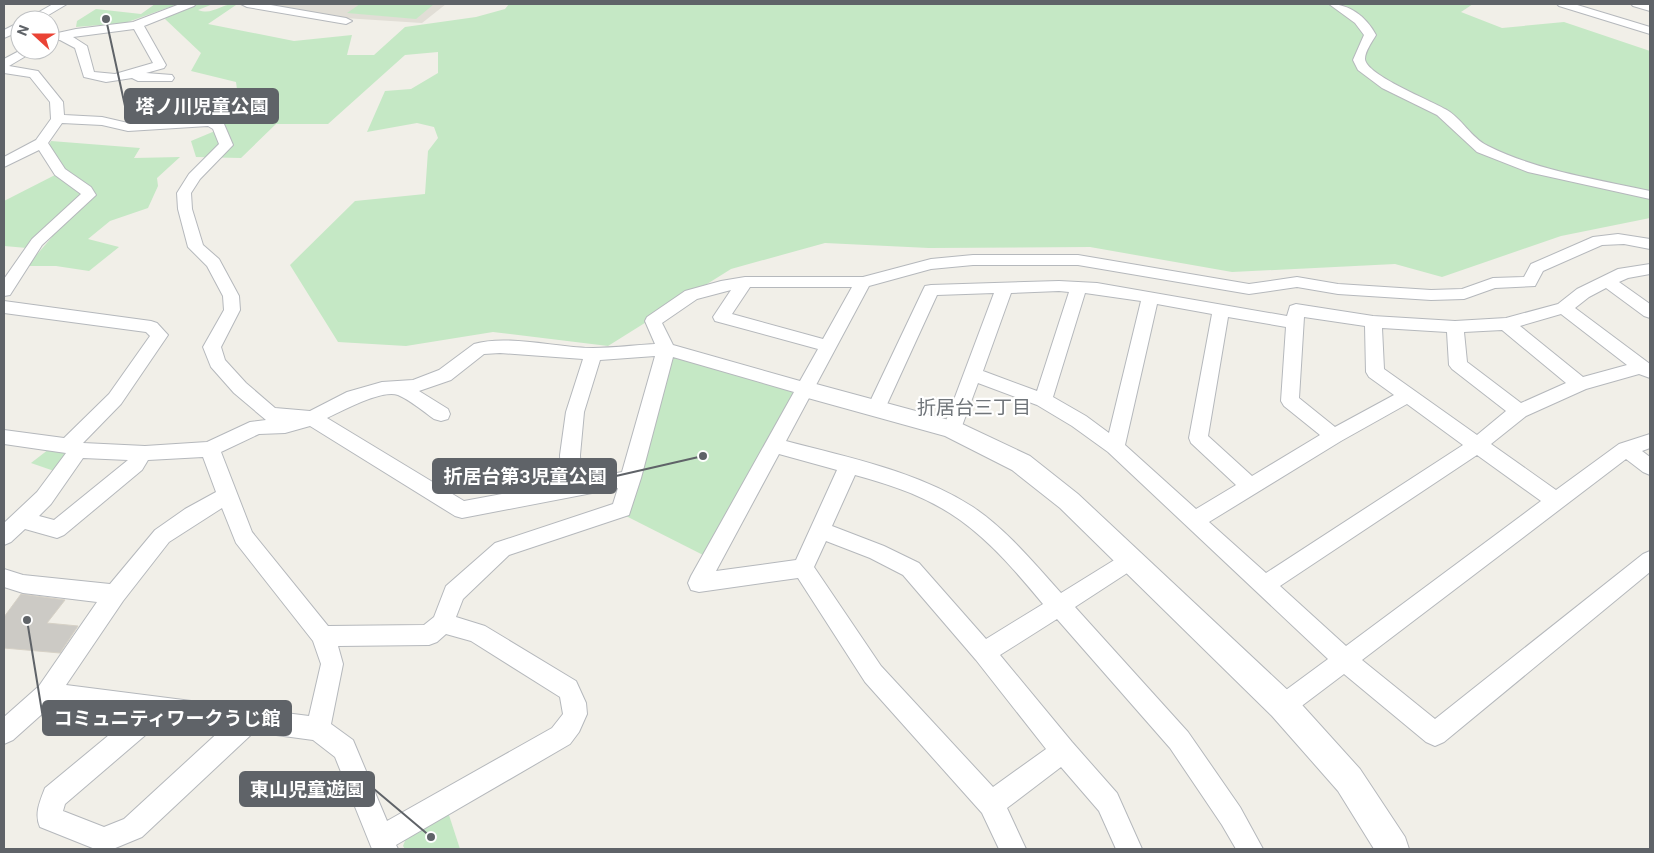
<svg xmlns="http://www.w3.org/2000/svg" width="1654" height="853" font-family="Roboto,'Noto Sans JP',sans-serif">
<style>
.education{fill:#e1ded6}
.green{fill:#c5e8c5}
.building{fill:#cccac5;stroke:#d6d1c6}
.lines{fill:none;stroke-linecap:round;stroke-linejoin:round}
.minor-casing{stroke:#b5b8bc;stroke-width:2}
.tertiary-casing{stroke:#b5b8bc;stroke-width:2}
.minor{fill:#fff;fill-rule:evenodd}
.tertiary{fill:#fff;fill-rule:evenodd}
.labels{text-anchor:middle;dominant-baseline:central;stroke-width:4.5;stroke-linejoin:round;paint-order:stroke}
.neighbourhood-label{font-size:19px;fill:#70757a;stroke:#fff}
.leader{fill:none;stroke:#5f6368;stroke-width:2}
.callout-dot{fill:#5f6368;stroke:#fff;stroke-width:2}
.callout{fill:#5f6368;stroke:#5f6368;stroke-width:2}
.callout-label{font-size:19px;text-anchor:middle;font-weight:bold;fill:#fff}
</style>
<rect width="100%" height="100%" fill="#f1efe8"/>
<!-- education -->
<polygon class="education" points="263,4 446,4 422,23 344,18"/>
<!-- green -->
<g class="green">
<polygon points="155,4 178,4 125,23 76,27 77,21 96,9 141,14"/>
<path d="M197,4H213L198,10C214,16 222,2 236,5L208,24L294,41L352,35L347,55H374L405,27L476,17L505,9L509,4H1473L1461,12L1502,28L1564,22L1650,51V218L1561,236L1442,277L1395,264L1232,272L1090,247L929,248L825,243L731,269L608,346L493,332L406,346L338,342L290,265L355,201L425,194L428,151L438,138L434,127L417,123L367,132L385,91L411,89L438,73V52L405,55L328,124H276L241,158L196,157L191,141L215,131L240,111L236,82L191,71L201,53L165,19L168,14Z"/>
<polygon points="360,4 434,4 416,19 347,13"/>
<polygon points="51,141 140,148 134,158 180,157 157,178 158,186 148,208 110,221 88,239 119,247 89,271 56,266 27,266 52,237 47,236 89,197 65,171 49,145"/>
<polygon points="55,175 83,193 27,248 4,246 4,201"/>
<polygon points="669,354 792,391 797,396 709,558 626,516"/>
<polygon points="53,446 69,452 57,472 31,463"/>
<polygon points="447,809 460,849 405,849 403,846 410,828"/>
</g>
<!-- building -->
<polygon class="building" points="21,594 65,600 47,623 78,626 60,653 4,648 4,617"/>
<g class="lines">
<defs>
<g id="minor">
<polygon points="53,4 67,4 40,20 25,20"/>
<path d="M180,4H196L194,6L144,26L166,65L164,68L146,73L172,75L174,78L172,81H138L132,78L106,82L84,77L75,48L60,40H53L51,37L53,34L76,29L133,22ZM134,29L153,63L115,74L94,72L87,46L73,37Z"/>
<polygon points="241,4 265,4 346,18 352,21 346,24 247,7"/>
<path d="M1329,4C1349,4 1366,16 1376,35C1372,42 1365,51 1365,59C1366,75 1432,101 1445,109C1462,118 1471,138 1488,146C1538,171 1596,179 1650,191V199L1528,172L1477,152L1437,115L1382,88L1358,70L1353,60L1364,35L1355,23Z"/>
<polygon points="1557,4 1574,4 1650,27 1650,34 1559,6"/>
<polygon points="1631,4 1650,4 1650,11 1633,6"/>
<polygon points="20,22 20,31 4,38 4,30"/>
<path d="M21,50H36L9,66L38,71L63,102L64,115L102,117L128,123L210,118L224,124L233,145L200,179L191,193L192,209L203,245L219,259L239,296L240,310L221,347L225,360L246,383L275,408L310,411L347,392L382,382L413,380L439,370L474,344C507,334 558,348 593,348C614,348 634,345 655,344L645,321L647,317L685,291L721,281L745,277H863L931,259L973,255H1078L1249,284L1297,277L1338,284L1431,290L1462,289L1493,278L1524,277L1531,264L1593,237L1618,234L1650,239V249L1624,244L1602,245L1543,271L1535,286L1495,288L1464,299L1431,300L1338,294L1297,287L1249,294L1078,265H973L931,269L869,286L786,441C850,458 917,471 973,507C1007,530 1034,563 1061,593L1124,554L1131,551L1138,554L1142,560L1138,566L1075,607L1188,732L1240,807L1263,849H1236L1222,825L1170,748L1057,619L1000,655L1072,742L1117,793L1142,849H1116L1099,811L1061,767L1007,808L1026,849H999L982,813L865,682L798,578L699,592L691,590L688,583L691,576L794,392L673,357L641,478L629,515L509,555L463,599L456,617L485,626L576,681L586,703L587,714L579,732L570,744L396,845L398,849H372L335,757L313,740L254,732L142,837L113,849H95L40,827C34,814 40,801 45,788L132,716L51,706L13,740L4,744V717L39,686L97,602L23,593L4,587V569L23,575L110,584L155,530L185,509L216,492L203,457L148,460L142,470L64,535L57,538L25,529L11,542L4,545V523L37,492L66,453L4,444V430L64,438L109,394L150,336L146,332L4,313V301L151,321L157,323L168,335L121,404L83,443L145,446L207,442L250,422L266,420L234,393L211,367L203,347L224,310L223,296L207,266L188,247L178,209L177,193L189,174L219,144L213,129L208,126L128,131L102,125L62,123L48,143L65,169L91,187L96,195L42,245L10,295L4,296V279L32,239L81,194L55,175L39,150L4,167V157L36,140L51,119L50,102L30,77L4,73V59ZM750,287H852L823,339L732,314ZM731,290L713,317L715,321L818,349L800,381L673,345L662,323L697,299ZM500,353L583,359L566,412L560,455L561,483L464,501L327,418C342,411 382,389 398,395C410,400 423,411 434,419L441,421L448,419L450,414L448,409L419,391L451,380L484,354ZM655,356L622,472L581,480L580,455L584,412L600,360ZM310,426L455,516L462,518L618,488L613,504L495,543L446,586L434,617L424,625L328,626L252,532L221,452L259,434L285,433ZM779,454L837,470L796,560L716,571ZM83,458L128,460L54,520L39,516L51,504ZM855,475C892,485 928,497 960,520C992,543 1018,574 1043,604L986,639L919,563L884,546L832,526ZM222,508L236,543L313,641L321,664L309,716L66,685L123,601L169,542ZM826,541L870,558L903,575L976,660L1046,749L993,787L881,666L814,567ZM446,634L471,641L560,697L563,714L552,728L387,821L353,740L331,724L343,664L338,646L429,645L437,642ZM163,720L223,728L124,819L104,827L63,811L65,804Z"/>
<path d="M1650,264V274L1628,278L1619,282L1650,304V318L1644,316L1606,288L1589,297L1575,308L1650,364V378L1639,374L1586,389L1526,416L1491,444L1556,490L1619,444L1650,434V448L1642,451L1650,457V475L1643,472L1626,459L1362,660L1435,719L1643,554L1650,551V572L1444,742L1435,746L1426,742L1344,674L1291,714L1283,717L1275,714L1271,706L1275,698L1328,659L1108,452L1072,426L1037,405L978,383L959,434L952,436L945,434L943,429L994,293L937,295L883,413L876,415L869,413L867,408L923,290L925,286L931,285L1059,281L1097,283L1287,316L1290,306L1296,304L1373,316L1455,321L1506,318L1558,304L1577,289L1618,269ZM1059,291L1069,292L1037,391L983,371L1011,293ZM1085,293L1141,301L1109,433L1086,416L1053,397ZM1157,304L1212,314L1189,438L1191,443L1236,485L1196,509L1125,445ZM1561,314L1627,365L1583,377L1520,326ZM1228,317L1286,327L1281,401L1284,406L1320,435L1252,476L1208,436ZM1304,317L1365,326L1366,372L1369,377L1394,395L1335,427L1299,398ZM1382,328L1447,332L1449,365L1452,369L1506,411L1477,435L1384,369ZM1502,330L1566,383L1521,403L1467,362L1464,332ZM1407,404L1463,445L1266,573L1209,522L1341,441ZM1477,455L1541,501L1346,646L1280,586Z"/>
</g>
<polygon id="tertiary" points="805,381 960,423 1030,456 1078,494 1294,696 1360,769 1405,837 1409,849 1374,849 1338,791 1272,716 1060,508 1012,470 945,436 797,395 794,389 797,383"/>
</defs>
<!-- minor casing -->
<use href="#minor" class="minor-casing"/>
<!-- tertiary casing -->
<use href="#tertiary" class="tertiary-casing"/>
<!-- minor -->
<use href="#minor" class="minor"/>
<!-- tertiary -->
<use href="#tertiary" class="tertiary"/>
</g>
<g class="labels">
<!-- neighbourhood labels -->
<g class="neighbourhood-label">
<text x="974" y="407">折居台三丁目</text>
</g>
</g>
<!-- callouts -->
<path class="leader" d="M106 19L125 106M703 456L616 476M27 620L43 718M431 837L374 789"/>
<g class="callout-dot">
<circle cx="106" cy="19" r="5"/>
<circle cx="703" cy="456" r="5"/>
<circle cx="27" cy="620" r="5"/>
<circle cx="431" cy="837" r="5"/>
</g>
<g class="callout">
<rect x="125" y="89" width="153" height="34" rx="5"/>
<rect x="433" y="459" width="183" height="34" rx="5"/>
<rect x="43" y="701" width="248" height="34" rx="5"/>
<rect x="240" y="772" width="134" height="34" rx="5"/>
</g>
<g class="callout-label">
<text x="202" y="113">塔ノ川児童公園</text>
<text x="525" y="483">折居台第3児童公園</text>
<text x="167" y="725">コミュニティワークうじ館</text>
<text x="307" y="796">東山児童遊園</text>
</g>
<!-- border -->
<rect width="1654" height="853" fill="none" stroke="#5f6368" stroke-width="10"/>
<!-- north arrow -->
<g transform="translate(35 35) rotate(291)"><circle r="24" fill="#ffffff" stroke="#bfc1c3"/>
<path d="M0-4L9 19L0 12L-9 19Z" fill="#ea4335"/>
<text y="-8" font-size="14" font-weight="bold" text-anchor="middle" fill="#5f6368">N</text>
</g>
</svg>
